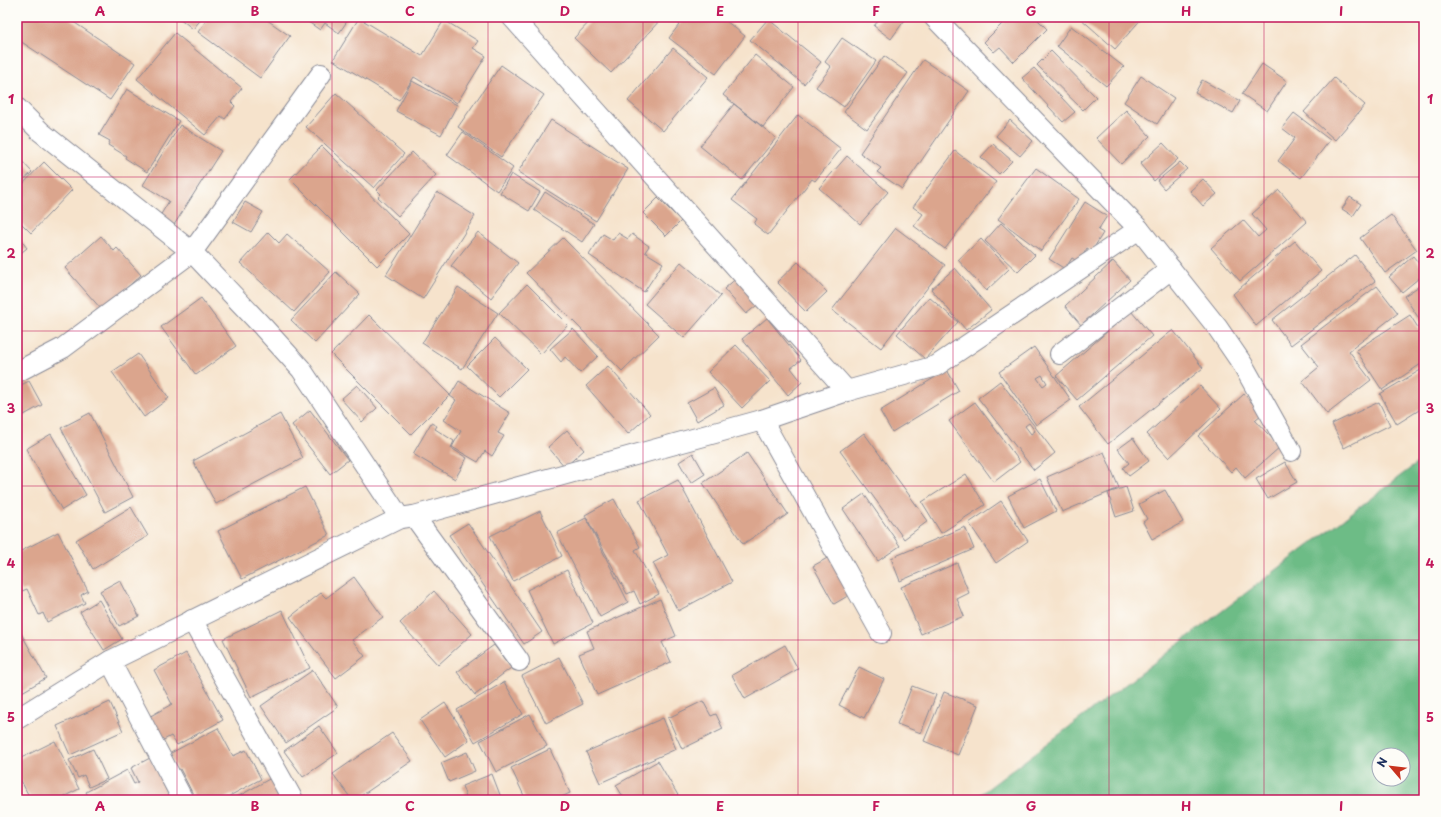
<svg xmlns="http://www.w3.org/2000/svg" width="1441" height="817" font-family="'Playpen Sans',sans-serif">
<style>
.forest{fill:#6dbc86;stroke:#447672;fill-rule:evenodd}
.building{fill:#dba58d;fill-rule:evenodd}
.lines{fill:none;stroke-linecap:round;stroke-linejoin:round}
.street-casing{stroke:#888995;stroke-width:22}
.street{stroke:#fff;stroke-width:20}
.grid{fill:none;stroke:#c2185b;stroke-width:1;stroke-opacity:0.55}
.neatline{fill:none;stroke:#c2185b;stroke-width:1.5}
.grid-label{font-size:13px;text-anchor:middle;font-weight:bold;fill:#c2185b}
</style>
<rect width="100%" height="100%" fill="#fdfcf7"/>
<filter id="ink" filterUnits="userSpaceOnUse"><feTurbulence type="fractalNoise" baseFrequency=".025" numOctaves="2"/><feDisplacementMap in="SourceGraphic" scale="8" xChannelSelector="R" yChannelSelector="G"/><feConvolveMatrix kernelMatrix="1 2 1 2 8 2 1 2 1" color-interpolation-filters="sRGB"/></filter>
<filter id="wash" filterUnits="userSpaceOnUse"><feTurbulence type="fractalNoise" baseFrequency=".012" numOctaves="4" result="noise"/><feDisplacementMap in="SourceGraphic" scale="16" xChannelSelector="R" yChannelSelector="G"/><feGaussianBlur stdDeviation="0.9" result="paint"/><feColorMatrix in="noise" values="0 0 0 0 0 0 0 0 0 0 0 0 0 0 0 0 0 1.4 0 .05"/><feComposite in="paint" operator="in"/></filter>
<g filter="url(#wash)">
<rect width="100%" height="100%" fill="#f6e3cc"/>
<!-- forest -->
<path class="forest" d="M1424,458V800H973ZM1379,755H1403V779H1379Z"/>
<g id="blocks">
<!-- building -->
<g class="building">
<polygon points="17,17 66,17 135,63 110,100 17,39"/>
<polygon points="178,17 203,17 193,29"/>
<polygon points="209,17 263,17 290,36 260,78 198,32"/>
<polygon points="301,17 350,17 339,33 325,23 320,30"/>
<polygon points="594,17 663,17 611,73 574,38"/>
<polygon points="685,17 721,17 745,36 716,74 669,38"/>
<polygon points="881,17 907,17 891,39 874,26"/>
<polygon points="1009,17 1035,17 1047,29 1014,62 1000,47 994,52 984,42"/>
<polygon points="1079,17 1143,17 1115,49"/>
<polygon points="359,18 422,56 444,20 478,41 473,48 486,56 457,103 414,77 399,100 333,60"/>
<polygon points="768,19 821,62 804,84 750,40"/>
<polygon points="1071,26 1124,67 1106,86 1057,46"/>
<polygon points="175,33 242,88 231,102 235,106 225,119 221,116 205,135 137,79"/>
<polygon points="842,38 876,61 844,107 816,87 831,67 825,62"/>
<polygon points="673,48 708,77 663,131 628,101"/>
<polygon points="1051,51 1096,97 1083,110 1037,65"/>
<polygon points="755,55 794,87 763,127 723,95"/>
<polygon points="884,56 908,73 867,129 844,112"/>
<polygon points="923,60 969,91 902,189 877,172 881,168 860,153"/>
<polygon points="1262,64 1287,81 1267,111 1242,94"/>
<polygon points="501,65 544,95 501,157 458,127"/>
<polygon points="1034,68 1075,112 1063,122 1022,78"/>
<polygon points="1141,76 1174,98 1157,124 1124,102"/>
<polygon points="1334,78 1365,105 1335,140 1304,112"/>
<polygon points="1202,80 1240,101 1233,113 1195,93"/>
<polygon points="412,81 457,105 441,135 396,111"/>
<polygon points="127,89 179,121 147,172 125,158 126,156 108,145 110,141 99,135"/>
<polygon points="336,93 404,154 374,188 306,127"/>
<polygon points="734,104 776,138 742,180 700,146"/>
<polygon points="1126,110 1150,136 1121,164 1096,138"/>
<polygon points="1294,113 1330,140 1301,178 1278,161 1295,138 1282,128"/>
<polygon points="798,115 841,149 815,181 812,179 768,235 754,224 757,219 732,200"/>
<polygon points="551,120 628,169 596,221 518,172"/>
<polygon points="1010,120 1033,141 1020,156 996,136"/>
<polygon points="180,125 221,151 174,225 160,216 169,201 143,185"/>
<polygon points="463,132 513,168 497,191 447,155"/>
<polygon points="1163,143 1178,159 1154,181 1140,164"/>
<polygon points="993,144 1012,161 999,174 981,157"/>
<polygon points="322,146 409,234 377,266 290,179"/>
<polygon points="955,151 996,182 945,249 914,226 923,214 913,207"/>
<polygon points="412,152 436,175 398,216 378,197 381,194 377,190"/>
<polygon points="17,156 32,172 17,186"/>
<polygon points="847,156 888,192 860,224 819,188"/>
<polygon points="44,162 72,190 31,233 17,219 17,190"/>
<polygon points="1180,162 1187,169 1164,189 1157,181"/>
<polygon points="1036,168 1079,199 1041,251 998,219"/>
<polygon points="511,174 540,192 529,211 500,193"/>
<polygon points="1203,179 1217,194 1203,206 1190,191"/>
<polygon points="1279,190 1307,222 1240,281 1211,248 1243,220 1258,237 1266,230 1252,214"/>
<polygon points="437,192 475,216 423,299 386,275"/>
<polygon points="545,192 594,224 582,242 534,210"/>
<polygon points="1350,197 1361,204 1353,216 1342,209"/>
<polygon points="658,198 681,221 666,236 643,213"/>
<polygon points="245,202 263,212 251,232 233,222"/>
<polygon points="1085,202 1107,216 1098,230 1103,233 1092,251 1087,248 1079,262 1072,258 1065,269 1049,259"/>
<polygon points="1391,215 1417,250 1385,273 1360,238"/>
<polygon points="1001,223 1035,255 1018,272 985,241"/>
<polygon points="896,228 945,265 881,348 832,310"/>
<polygon points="268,232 279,243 287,234 330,272 294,312 240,263"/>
<polygon points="478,232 518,263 491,298 451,266"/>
<polygon points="618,233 628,239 632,234 649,246 645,252 663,263 644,292 589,255 603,234 613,240"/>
<polygon points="17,235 27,248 17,256"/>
<polygon points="101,236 114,251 117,248 141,275 102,310 65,268"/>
<polygon points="563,238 659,335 622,371 526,273"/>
<polygon points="981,239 1009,269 986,291 958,260"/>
<polygon points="1295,241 1321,271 1256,326 1233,294"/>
<polygon points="1355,255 1375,281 1291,345 1272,320"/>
<polygon points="1413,256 1424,270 1424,274 1402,292 1389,277"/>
<polygon points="1113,261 1130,280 1081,325 1065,306"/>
<polygon points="681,262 721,296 684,338 645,304"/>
<polygon points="798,262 827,292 806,312 777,282"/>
<polygon points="955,268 991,310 966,330 931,289"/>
<polygon points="336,272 360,294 315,343 291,320"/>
<polygon points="739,276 761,302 746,314 724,289"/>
<polygon points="1424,283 1424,326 1404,296"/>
<polygon points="527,284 568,325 541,354 499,313"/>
<polygon points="1377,286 1398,313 1349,351 1371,380 1327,414 1302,381 1319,367 1301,344"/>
<polygon points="458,287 498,313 462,369 422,343"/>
<polygon points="929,297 958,322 925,359 897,334"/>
<polygon points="201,298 236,346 196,375 161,327"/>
<polygon points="1131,311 1152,336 1077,400 1056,376"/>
<polygon points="369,315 450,395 411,434 331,354"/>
<polygon points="1410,315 1424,337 1424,362 1382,390 1356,350"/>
<polygon points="767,318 801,360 791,368 802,382 788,395 742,339"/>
<polygon points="573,329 598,356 580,373 565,357 561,362 550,349"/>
<polygon points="1173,330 1203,368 1108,444 1079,407"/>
<polygon points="495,338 527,369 499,397 467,366"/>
<polygon points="736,345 770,381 742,408 708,372"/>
<path d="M1034,347L1071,400L1036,425L999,372ZM1042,375L1047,383L1043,386L1037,378Z"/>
<polygon points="138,354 169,398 144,417 112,372"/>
<polygon points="608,366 650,414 628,434 586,386"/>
<polygon points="1424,368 1424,407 1397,424 1380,394"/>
<polygon points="947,370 959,391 892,432 880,411"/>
<polygon points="29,381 42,405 24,415 17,402 17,387"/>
<polygon points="459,381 510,413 498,433 504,436 492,456 485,451 478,462 452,447 461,431 444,420 456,400 450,396"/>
<path d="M1000,381L1055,453L1034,470L978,398ZM1029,423L1035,431L1031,434L1025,426Z"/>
<polygon points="357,385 377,408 362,422 341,399"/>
<polygon points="1200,386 1221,409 1169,458 1147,434"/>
<polygon points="714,388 724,405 697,421 687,403"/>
<polygon points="1244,394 1262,414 1255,420 1280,447 1245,478 1236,467 1231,472 1198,436"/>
<polygon points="975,402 1020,462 994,482 949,421"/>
<polygon points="1379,402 1390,425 1344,448 1332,424"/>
<polygon points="310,410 348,460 330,474 292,425"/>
<polygon points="90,413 133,497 105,512 61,428"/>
<polygon points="280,414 303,458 216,504 193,461"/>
<polygon points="431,423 437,426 435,429 454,441 451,448 467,458 455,479 413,454"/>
<polygon points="567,430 584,450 565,467 548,447"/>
<polygon points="864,433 928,521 904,539 840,451"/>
<polygon points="51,434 86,495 62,510 26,449"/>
<polygon points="1133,438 1149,461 1129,476 1123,468 1129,463 1118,449"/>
<polygon points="1104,452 1119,488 1062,512 1047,477"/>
<polygon points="693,453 705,474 691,483 679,462"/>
<polygon points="747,453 788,514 743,544 703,483"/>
<polygon points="1285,462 1297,482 1268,499 1256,479"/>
<polygon points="966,474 985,505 941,533 922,502"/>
<polygon points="1040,479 1056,511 1024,528 1008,496"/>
<polygon points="678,480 732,582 678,611 653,563 668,555 639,500"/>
<polygon points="305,487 329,535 242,579 218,531"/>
<polygon points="1126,487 1134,511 1116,517 1108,493"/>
<polygon points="1165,490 1183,522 1152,539 1143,522 1147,519 1139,504"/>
<polygon points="864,494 900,546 878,561 843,509"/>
<polygon points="614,499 640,547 635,550 659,594 640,604 634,591 627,594 585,515"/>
<polygon points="1001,501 1028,541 996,563 969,523"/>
<polygon points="131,507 148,536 93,569 76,540"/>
<polygon points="540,511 562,556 513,581 490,536"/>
<polygon points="586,518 628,602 600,617 557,533"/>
<polygon points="468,523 542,632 524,644 449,535"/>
<polygon points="965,527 974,549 900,581 891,558"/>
<polygon points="58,532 88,591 81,595 85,603 47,622 43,613 39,615 27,589 22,591 17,582 17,553"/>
<polygon points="831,556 851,594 834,604 813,566"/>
<polygon points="957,563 969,593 957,599 964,616 921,634 901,587"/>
<polygon points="567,570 593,623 553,644 527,590"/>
<polygon points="354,577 383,617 352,640 365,656 336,678 290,617 321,593 326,598"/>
<polygon points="120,580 139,616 119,626 100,591"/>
<polygon points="434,591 472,634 438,665 400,623"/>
<polygon points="660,599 676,636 662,642 671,662 597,695 579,654 594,648 587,631"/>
<polygon points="99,600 122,639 104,650 80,612"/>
<polygon points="282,610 310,668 251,697 223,639"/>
<polygon points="17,626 46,678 17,695"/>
<polygon points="494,645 511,668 475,695 457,672"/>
<polygon points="785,645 798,669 745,699 732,675"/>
<polygon points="186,653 223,720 177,745 171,736 160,742 147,718 172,704 154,670"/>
<polygon points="559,657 583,704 546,723 522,676"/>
<polygon points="859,667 884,679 864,718 839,705"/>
<polygon points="313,670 338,707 286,743 261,706"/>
<polygon points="504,682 523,714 475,742 457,710"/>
<polygon points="912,686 936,695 921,733 897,724"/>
<polygon points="944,692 978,705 958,755 924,741"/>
<polygon points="703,701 711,716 716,714 723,729 682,749 668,718"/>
<polygon points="110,702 123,731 70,755 57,726"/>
<polygon points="445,703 469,740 445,757 420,720"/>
<polygon points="530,714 547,746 496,772 480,741"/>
<polygon points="663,718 676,749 600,783 586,752"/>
<polygon points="319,726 338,753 303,777 284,751"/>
<polygon points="218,728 233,756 246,750 261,779 222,800 196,800 180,769 177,770 169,754"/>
<polygon points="392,733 412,761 355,800 352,800 333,774"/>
<polygon points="55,741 79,789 57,800 31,800 17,773 17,760"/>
<polygon points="93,749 107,779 89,787 84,775 78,778 69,760"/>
<polygon points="550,749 570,793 555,800 526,800 511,768"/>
<polygon points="467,752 475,771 449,782 441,763"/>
<polygon points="150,758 171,800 90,800 86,792 127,770 134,784 138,782 131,768"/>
<polygon points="658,761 679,797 674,800 625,800 616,785"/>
<polygon points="492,774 502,800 467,800 462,786"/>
<polygon points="271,778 283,800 232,800"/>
</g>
</g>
</g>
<g filter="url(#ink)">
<use href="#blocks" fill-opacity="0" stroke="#888995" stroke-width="1"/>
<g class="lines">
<defs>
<g id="street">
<polyline points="512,17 847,391"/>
<polyline points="934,17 1139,229 1217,327 1243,365 1291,451"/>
<polyline points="17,108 41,132 192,252 263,327 301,369 400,518"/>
<polyline points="1060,354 1171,269"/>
<polyline points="17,372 63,348 192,252 321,74"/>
<polyline points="762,420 881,633"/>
<polyline points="414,516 519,661"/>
<polyline points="192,620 293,800"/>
<polyline points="110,661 183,800"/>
<polyline points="17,719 110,661 400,518 414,516 762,420 847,391 936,366 1139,229"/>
</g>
</defs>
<!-- street casing -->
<use href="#street" class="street-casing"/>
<!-- street -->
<use href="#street" class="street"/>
</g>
</g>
<!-- grid -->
<path class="grid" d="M177,17V800M332,17V800M488,17V800M643,17V800M798,17V800M953,17V800M1109,17V800M1264,17V800M17,177H1424M17,331H1424M17,486H1424M17,640H1424"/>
<!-- margin -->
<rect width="1441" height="817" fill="none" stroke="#fdfcf7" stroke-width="44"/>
<!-- north arrow -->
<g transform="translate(1391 767) rotate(298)"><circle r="19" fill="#fdfcf7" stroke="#a3aaba"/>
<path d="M0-3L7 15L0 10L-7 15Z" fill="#c8321e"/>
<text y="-6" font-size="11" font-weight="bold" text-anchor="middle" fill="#1b2f5e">N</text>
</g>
<rect x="22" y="22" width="1397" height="773" class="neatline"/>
<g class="grid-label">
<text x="100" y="16">A</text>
<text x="255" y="16">B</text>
<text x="410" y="16">C</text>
<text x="565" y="16">D</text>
<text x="720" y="16">E</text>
<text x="876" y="16">F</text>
<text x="1031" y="16">G</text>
<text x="1186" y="16">H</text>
<text x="1341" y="16">I</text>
<text x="11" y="104">1</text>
<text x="1430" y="104">1</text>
<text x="11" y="258">2</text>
<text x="1430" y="258">2</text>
<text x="11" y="413">3</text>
<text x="1430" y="413">3</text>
<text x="11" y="568">4</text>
<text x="1430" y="568">4</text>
<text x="11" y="722">5</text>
<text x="1430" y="722">5</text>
<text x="100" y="811">A</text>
<text x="255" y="811">B</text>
<text x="410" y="811">C</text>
<text x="565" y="811">D</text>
<text x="720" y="811">E</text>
<text x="876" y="811">F</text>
<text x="1031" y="811">G</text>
<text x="1186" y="811">H</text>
<text x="1341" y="811">I</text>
</g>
</svg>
